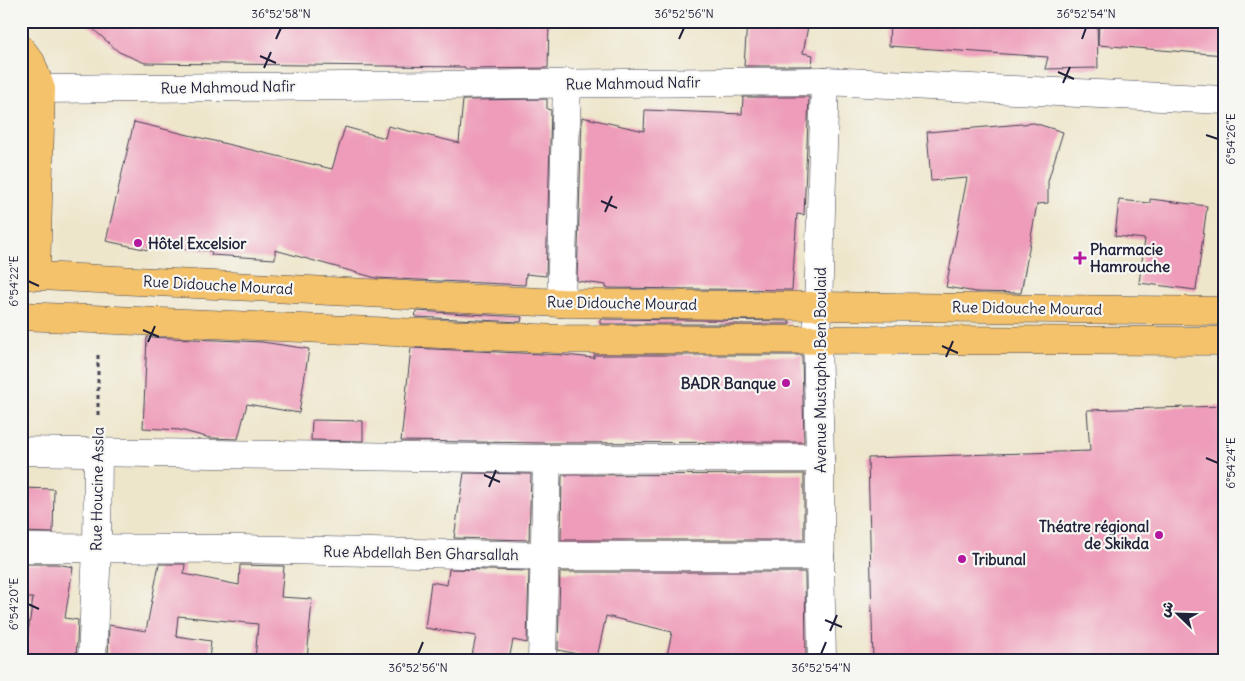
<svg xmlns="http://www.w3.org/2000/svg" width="1245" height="681" font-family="Delius,'Playpen Sans Arabic',sans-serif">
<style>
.building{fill:#ee9cb9}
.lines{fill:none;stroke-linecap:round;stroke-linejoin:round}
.minor-casing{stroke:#413f51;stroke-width:29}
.primary-casing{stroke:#413f51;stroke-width:29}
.path{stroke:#413f51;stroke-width:3;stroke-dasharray:4 4;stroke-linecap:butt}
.minor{stroke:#fff;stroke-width:28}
.primary{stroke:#f4c26a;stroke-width:28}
.ticks{fill:none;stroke:#22223b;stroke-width:2}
.poi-dot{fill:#b5179e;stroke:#f6f6f2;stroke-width:2}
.labels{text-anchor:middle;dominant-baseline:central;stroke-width:4.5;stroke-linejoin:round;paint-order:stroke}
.street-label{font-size:15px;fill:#22223b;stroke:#f6f6f2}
.poi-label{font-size:15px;font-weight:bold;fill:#22223b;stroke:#f6f6f2;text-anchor:start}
.neatline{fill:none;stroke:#22223b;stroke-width:2}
.ticks-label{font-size:12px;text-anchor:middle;fill:#22223b}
</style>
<rect width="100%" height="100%" fill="#f6f6f2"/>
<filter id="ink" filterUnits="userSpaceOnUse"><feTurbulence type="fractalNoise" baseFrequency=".02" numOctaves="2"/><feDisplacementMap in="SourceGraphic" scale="10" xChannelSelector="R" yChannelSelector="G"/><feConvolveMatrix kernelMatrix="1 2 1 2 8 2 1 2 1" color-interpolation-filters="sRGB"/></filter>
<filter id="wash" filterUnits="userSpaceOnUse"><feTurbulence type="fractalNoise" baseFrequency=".0096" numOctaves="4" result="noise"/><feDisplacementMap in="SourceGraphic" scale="20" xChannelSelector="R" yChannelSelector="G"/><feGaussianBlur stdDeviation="1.12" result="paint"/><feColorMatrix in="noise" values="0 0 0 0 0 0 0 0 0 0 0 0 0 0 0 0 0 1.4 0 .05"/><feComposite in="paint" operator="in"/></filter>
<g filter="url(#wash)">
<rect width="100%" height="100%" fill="#eee6cb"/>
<g id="blocks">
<!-- building -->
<g class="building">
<polygon points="84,21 549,21 548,68 465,69 465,67 145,63 119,52"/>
<polygon points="747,21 809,21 803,53 813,55 812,66 744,66"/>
<polygon points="890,21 1097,21 1098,68 1045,69 1048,57 889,46"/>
<polygon points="1099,21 1224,21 1224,55 1098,45"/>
<polygon points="743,97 809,97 804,215 797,214 792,290 606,288 606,285 577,281 582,117 644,131 645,110 742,114"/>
<polygon points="547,99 547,109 551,110 546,276 526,274 525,285 376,278 275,250 275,259 211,255 212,251 148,247 148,250 106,241 134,122 332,169 345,127 385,138 388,126 459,143 463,100"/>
<polygon points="1034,123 1063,132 1048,181 1048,203 1037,204 1021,293 976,292 946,287 967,178 931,181 927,132"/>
<polygon points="1150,199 1207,206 1196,290 1139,283 1145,239 1115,236 1119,200 1150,203"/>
<polygon points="416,311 522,317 521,322 415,317"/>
<polygon points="600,319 790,321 790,324 600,324"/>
<polygon points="147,337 262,342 309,349 299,413 247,404 238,439 210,438 180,430 143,428"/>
<polygon points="411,348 564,355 594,358 594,355 802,355 804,442 547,443 401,441"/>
<polygon points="1224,406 1224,660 873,660 868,458 1090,451 1087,410"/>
<polygon points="312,420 363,421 363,441 311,440"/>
<polygon points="464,473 531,474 529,540 454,538"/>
<polygon points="804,474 804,540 561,540 562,475"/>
<polygon points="21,488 54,489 53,533 21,532"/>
<polygon points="21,564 57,564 73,567 65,618 78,620 76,660 31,660 32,655 25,654 33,598 21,598"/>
<polygon points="159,564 185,564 184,574 239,585 240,565 284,566 281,597 312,599 307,660 255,660 258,624 178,616 176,636 211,641 209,660 108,660 109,625 146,631"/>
<polygon points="449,569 529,571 527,643 513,640 509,660 471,660 476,636 425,628 431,582 447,585"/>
<polygon points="560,572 805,572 806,660 666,660 672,632 606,616 597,658 558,650"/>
</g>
</g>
</g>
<g filter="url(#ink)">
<use href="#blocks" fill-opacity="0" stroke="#413f51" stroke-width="1"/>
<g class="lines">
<defs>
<g id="minor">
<polyline points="41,89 825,81 1224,100"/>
<polyline points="561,303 567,83"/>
<polyline points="21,451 547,459 820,458"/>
<polyline points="21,548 241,549 545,556 820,556"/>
<polyline points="92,660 97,549 98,452"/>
<polyline points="542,660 547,459"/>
<polyline points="822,660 820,556 820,458 817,340 825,81"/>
</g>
<g id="primary">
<polyline points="21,49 31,62 41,89 36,276"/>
<polyline points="21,275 561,303 1224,311"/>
<polyline points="21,316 560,339 1224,341"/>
</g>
</defs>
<!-- minor casing -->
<use href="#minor" class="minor-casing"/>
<!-- primary casing -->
<use href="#primary" class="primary-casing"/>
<!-- path -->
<polyline class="path" points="98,355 98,419"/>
<!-- minor -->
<use href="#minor" class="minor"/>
<!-- primary -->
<use href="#primary" class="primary"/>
</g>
</g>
<!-- ticks -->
<path class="ticks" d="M276,39L281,28M679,39L684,28M1082,39L1086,28M260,56L276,63M264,68L271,52M1058,72L1074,79M1063,83L1070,67M1206,135L1218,139M601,201L617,208M605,212L612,196M28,281L39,286M143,330L159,337M148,342L155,326M942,346L958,353M946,357L953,341M1206,458L1218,463M484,475L500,482M489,487L496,470M28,604L39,609M825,620L842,627M830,631L837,615M418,654L423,642M821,654L826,642"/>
<!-- markers -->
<g class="poi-dot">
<circle cx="138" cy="243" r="5"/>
<path d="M1077.5 250.5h5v5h5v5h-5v5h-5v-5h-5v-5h5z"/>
<circle cx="786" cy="383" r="5"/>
<circle cx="1159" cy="535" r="5"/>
<circle cx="962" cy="559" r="5"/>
</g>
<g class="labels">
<!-- street labels -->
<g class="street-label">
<text transform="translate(633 83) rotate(-1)">Rue Mahmoud Nafir</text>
<text transform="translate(228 87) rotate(-1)">Rue Mahmoud Nafir</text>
<text transform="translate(218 285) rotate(3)">Rue Didouche Mourad</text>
<text transform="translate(622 303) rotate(1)">Rue Didouche Mourad</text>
<text transform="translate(1027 308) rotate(1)">Rue Didouche Mourad</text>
<text transform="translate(820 370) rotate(-90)">Avenue Mustapha Ben Boulaid</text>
<text transform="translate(97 489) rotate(-89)">Rue Houcine Assla</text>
<text transform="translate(421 553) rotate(1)">Rue Abdellah Ben Gharsallah</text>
</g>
<!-- poi labels -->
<g class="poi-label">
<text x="148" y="243">Hôtel Excelsior</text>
<text x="1090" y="249">Pharmacie<tspan x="1090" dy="17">Hamrouche</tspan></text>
<text x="776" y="383" text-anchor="end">BADR Banque</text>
<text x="1149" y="526" text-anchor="end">Théatre régional<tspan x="1149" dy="17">de Skikda</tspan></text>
<text x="972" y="559">Tribunal</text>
</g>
</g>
<!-- margin -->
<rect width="1245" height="681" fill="none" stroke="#f6f6f2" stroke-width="55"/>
<!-- north arrow -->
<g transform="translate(1178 614) rotate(293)" stroke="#f6f6f2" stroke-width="4" paint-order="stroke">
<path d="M0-4L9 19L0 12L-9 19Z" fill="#22223b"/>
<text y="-8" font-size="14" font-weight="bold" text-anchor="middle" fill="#22223b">ش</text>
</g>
<rect x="28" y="28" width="1190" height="626" class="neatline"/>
<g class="ticks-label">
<text x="281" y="18">36°52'58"N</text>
<text x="684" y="18">36°52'56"N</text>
<text x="1086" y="18">36°52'54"N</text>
<text transform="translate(1231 139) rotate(-90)" y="4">6°54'26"E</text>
<text transform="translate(14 281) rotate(-90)" y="4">6°54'22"E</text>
<text transform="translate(1231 463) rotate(-90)" y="4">6°54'24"E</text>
<text transform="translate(14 604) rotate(-90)" y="4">6°54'20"E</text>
<text x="418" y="672">36°52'56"N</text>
<text x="821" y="672">36°52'54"N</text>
</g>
</svg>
